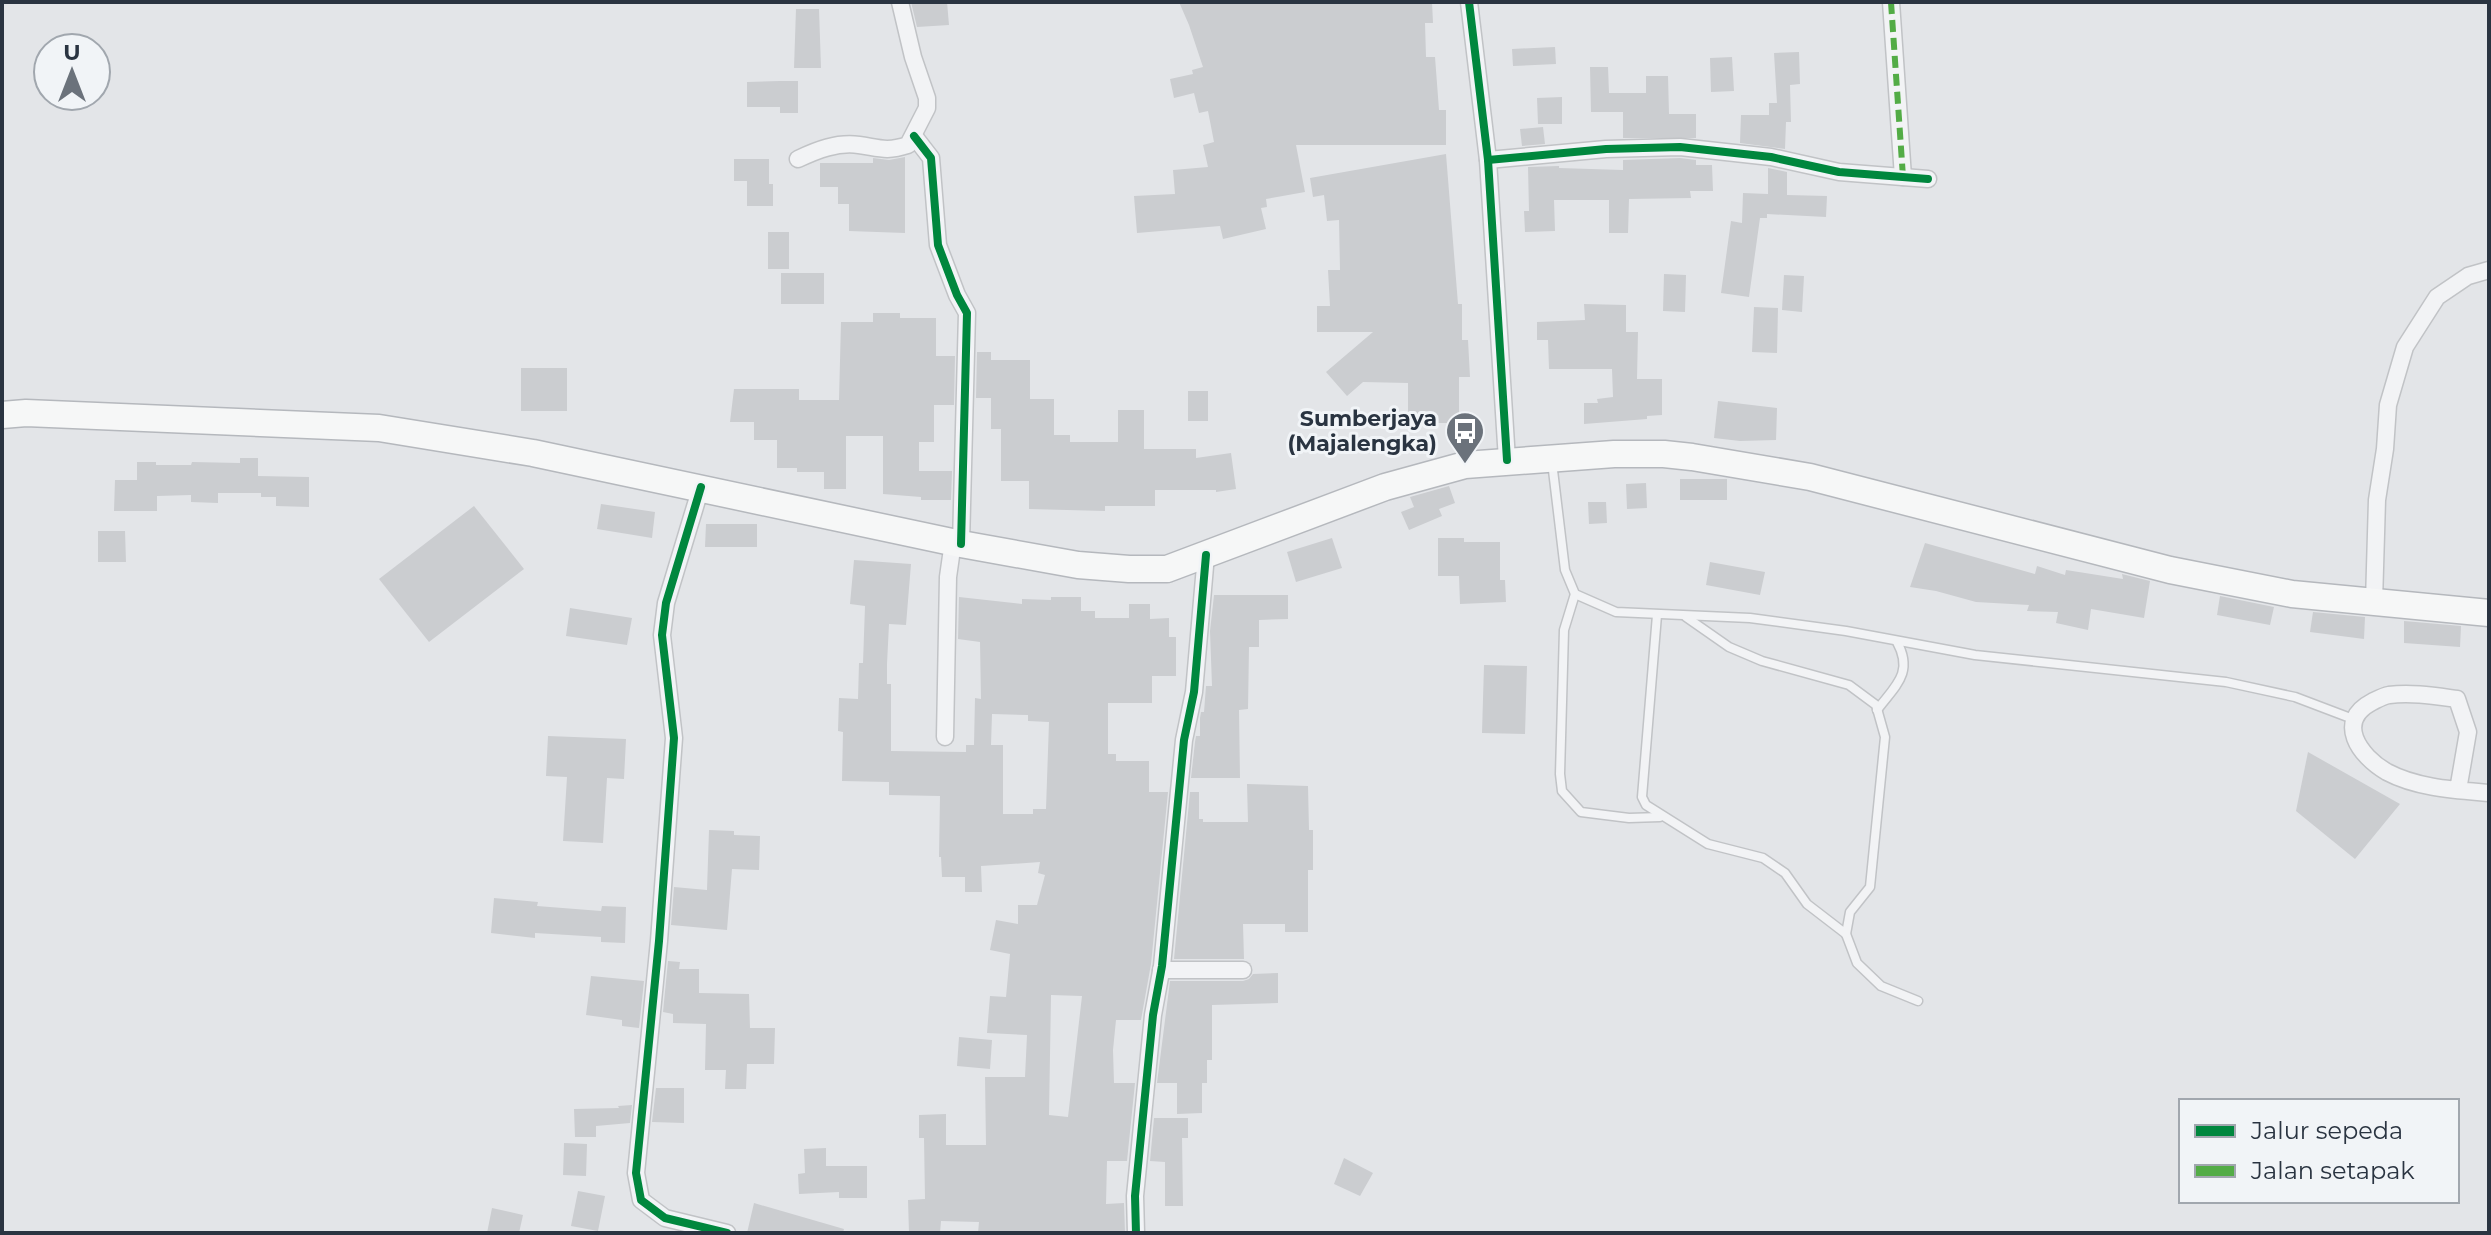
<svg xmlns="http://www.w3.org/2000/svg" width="2491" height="1235" font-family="Montserrat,sans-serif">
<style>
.building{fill:#cbcdd0;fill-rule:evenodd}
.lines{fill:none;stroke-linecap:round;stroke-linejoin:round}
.service-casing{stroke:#c1c3c6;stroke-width:11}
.minor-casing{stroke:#c1c3c6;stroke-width:19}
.trunk-casing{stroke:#b5b8bd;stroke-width:29}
.service{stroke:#f2f3f5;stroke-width:8}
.minor{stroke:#f2f3f5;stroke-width:16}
.trunk{stroke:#f6f7f7;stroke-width:26}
.quiet{stroke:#53ac46;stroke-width:6;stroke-dasharray:12 6;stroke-linecap:butt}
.cycleway-casing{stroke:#f1f4f7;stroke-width:13}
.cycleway{stroke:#00873e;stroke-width:8}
.labels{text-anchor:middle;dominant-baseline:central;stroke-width:6;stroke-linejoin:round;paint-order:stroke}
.poi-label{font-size:22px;font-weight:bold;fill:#2a3441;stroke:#f1f4f7;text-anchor:end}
</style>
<rect width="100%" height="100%" fill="#e3e5e8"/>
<!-- building -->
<g class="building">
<polygon points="911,2 947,2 949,25 917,27"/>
<polygon points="1179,2 1432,2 1433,23 1425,23 1426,57 1435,57 1439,110 1446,110 1446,145 1296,145 1305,192 1266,199 1267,207 1261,208 1266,229 1223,239 1220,226 1137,233 1134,196 1175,194 1173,170 1208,167 1203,145 1214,142 1208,111 1199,113 1194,93 1174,98 1170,79 1193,74 1192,70 1203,67 1189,25"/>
<polygon points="796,9 819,9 821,68 794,68"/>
<polygon points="1555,47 1556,64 1513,66 1512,49"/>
<polygon points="1799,52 1800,84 1790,85 1791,122 1786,122 1785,149 1740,143 1741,115 1769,115 1769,103 1777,103 1774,53"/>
<polygon points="1732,57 1734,91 1711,92 1710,58"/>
<polygon points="1590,67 1608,67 1609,93 1646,93 1646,76 1668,76 1669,114 1696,114 1696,138 1623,138 1623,112 1591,112"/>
<polygon points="780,81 798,81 798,113 780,113 780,107 747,107 747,82"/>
<polygon points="1562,97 1562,124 1538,124 1537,98"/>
<polygon points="1543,127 1545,144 1522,146 1520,129"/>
<polygon points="1446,154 1458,304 1462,304 1462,340 1468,340 1470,377 1459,377 1459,423 1408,423 1408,383 1363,382 1347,396 1326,372 1373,332 1317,332 1317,306 1330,306 1328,270 1340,270 1339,220 1327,221 1324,195 1313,197 1310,178"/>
<polygon points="905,157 905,233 849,231 849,204 838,204 838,187 820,187 820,163 873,163 873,158 889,160"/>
<polygon points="1680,158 1696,160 1696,165 1712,165 1713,191 1690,191 1691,198 1629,199 1628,233 1609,233 1609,200 1554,200 1555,231 1525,232 1524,211 1529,211 1528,167 1559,166 1559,168 1623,170 1623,160"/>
<polygon points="734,159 769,159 769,184 773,184 773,206 747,206 747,181 734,181"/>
<polygon points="1768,168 1787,172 1787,195 1827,196 1826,217 1767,214 1767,218 1760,218 1749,297 1721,293 1731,221 1742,223 1743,193 1768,194"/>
<rect x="768" y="232" width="21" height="37"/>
<rect x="781" y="273" width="43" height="31"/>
<polygon points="1664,274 1686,275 1685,312 1663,311"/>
<polygon points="1784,275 1804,276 1802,312 1782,310"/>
<polygon points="1584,304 1626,305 1626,332 1638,332 1637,379 1662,379 1662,415 1647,416 1647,419 1584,424 1584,403 1598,403 1597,399 1613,397 1612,369 1549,369 1548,340 1537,340 1537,322 1585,320"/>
<polygon points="1754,307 1778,308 1777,353 1752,352"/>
<polygon points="873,313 900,313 900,318 936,318 936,356 955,356 954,405 934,405 934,442 919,442 919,471 952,471 951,500 921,500 921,497 883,494 883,436 846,436 846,489 824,489 824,472 797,472 797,468 777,468 777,440 754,440 754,422 730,422 734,389 799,389 799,400 839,400 841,322 873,322"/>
<polygon points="977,352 991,352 991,360 1030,360 1030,399 1054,399 1054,435 1070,435 1070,442 1118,442 1118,410 1144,410 1144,449 1196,449 1196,458 1231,453 1236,489 1216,492 1216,490 1155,490 1155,506 1105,506 1105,511 1029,509 1029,481 1001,481 1001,429 991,429 991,398 976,398"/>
<rect x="521" y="368" width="46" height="43"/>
<rect x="1188" y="391" width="20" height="30"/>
<polygon points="1718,401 1777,408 1776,440 1740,441 1714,438"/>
<polygon points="240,458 258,458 258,476 309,477 309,507 276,506 276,497 261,497 261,493 218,493 218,503 191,502 191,495 157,496 157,511 114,511 115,480 137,480 137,462 156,462 156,465 191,465 192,462 240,463"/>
<rect x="1680" y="479" width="47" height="21"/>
<polygon points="1646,483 1647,508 1627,509 1626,484"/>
<polygon points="1449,486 1455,503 1439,509 1442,516 1409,530 1401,512 1414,507 1410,497"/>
<polygon points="1588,502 1606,502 1607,523 1589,524"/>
<polygon points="601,504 655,512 652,538 597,529"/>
<polygon points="474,506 524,569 429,642 379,579"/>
<polygon points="706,524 757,524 757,547 705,547"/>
<polygon points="98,531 125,531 126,562 98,562"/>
<polygon points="1332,538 1342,568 1296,582 1287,552"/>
<polygon points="1438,538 1464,538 1464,542 1500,542 1500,580 1505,580 1506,602 1460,604 1459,576 1438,576"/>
<polygon points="1925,543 2035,574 2037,566 2065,575 2066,570 2123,579 2122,574 2150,581 2144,618 2091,609 2088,630 2056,623 2058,612 2027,611 2029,605 1976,602 1936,591 1910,587"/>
<path d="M854,560L911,564L906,625L889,624L887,664V684H891V751L966,752V745H974L975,698L981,699L980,642L958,639L959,597L1022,604V599L1051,600V597H1081V611H1095V618H1129V604H1150V619L1169,618V637H1176V676H1152V703H1108V754H1116V761H1149V792H1168L1151,964L1141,1020H1116L1113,1050L1114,1083H1135L1127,1161H1107L1106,1204L1124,1203L1125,1233H978L979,1222L941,1221L940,1233H909L908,1200L925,1199L924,1138H919V1115L946,1114V1145H986L985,1077H1025L1027,1035L987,1033L990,996L1006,997L1010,954L990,950L996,920L1018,924V905H1037L1045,875L1038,873L1040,862L981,866L982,892H965V877H942L941,857H939L940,796L889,795V782L842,781L843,732L838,731L839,698L858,699L859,663H863L865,606L850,604ZM992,714L1028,715V721L1049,722L1046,809H1033V814H1003V745H991ZM1051,995L1082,996L1068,1117L1049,1115Z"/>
<polygon points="1710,562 1765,572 1760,595 1706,585"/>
<polygon points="1214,595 1288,595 1288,619 1259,620 1259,647 1249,647 1248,709 1239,710 1240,778 1191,778 1195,742 1196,736 1200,736 1200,718 1201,712 1204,712 1206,686 1212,686 1210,631"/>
<polygon points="2220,596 2274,607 2270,625 2217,615"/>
<polygon points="570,608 632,618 627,645 566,636"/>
<polygon points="2313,612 2365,617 2364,639 2310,632"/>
<polygon points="2404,621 2461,626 2460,647 2404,643"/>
<polygon points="1484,665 1527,666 1525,734 1482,733"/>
<polygon points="548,736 626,739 624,779 607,778 603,843 563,841 567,777 546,776"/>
<polygon points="2308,752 2400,804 2355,859 2296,811"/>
<polygon points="1247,784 1308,786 1309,830 1313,830 1313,870 1308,870 1308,932 1285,932 1285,924 1243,924 1244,959 1174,959 1190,792 1199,792 1199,819 1203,819 1203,822 1248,822"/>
<polygon points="709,830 734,831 734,835 760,836 759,870 732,869 727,930 671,925 674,887 707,890"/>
<polygon points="494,898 538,902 537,906 601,911 602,906 626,907 625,943 601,942 601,937 535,933 535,938 491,933"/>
<polygon points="668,961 680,962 679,969 699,969 699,993 749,994 750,1028 775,1028 774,1064 747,1064 746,1089 725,1089 726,1070 705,1070 706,1024 673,1023 673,1014 663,1012"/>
<polygon points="1278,973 1278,1003 1212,1005 1212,1060 1207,1060 1207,1083 1202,1083 1202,1113 1177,1114 1177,1083 1157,1083 1170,981 1243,981 1249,979 1253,974"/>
<polygon points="591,976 644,981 639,1028 622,1026 622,1020 586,1015"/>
<polygon points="959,1037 992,1040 990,1069 957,1066"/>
<polygon points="656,1088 684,1088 684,1123 652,1122"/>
<polygon points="632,1105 630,1123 596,1126 596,1137 575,1137 574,1109 619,1108 618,1106"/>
<polygon points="1154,1118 1188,1118 1188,1138 1182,1138 1183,1206 1165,1206 1165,1162 1150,1161"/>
<polygon points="564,1143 587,1144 586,1176 563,1175"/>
<polygon points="826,1148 826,1166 867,1166 867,1198 839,1198 839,1192 799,1194 798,1174 805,1173 804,1149"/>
<polygon points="1344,1158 1373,1173 1360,1196 1334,1184"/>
<polygon points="578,1191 605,1196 598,1231 571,1226"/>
<polygon points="754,1203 844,1229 843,1233 747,1233"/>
<polygon points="492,1208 523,1215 519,1233 487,1233"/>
</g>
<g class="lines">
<defs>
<g id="service">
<polyline points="1552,462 1565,570 1575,594 1616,612 1750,618 1846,631 1975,655 2226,682 2295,697 2353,719"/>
<polyline points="1575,594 1564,630 1560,774 1562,791 1581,812 1629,818 1660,817"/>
<polyline points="1657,615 1642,797 1646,805 1708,844 1763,858 1785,873 1807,904 1846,934"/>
<polyline points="1686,617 1729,647 1762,661 1849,685 1876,705 1885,737 1870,887 1850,912 1846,934 1857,963 1881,986 1918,1001"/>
<path d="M1877,710C1895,686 1914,673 1897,642"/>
</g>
<g id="minor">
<polyline points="1469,2 1488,160 1507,460"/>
<polyline points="1891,2 1903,177"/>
<polyline points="914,136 931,158 938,245 957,295 967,313 961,544"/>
<path d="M798,159C817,150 837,142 859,145C880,148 886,152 908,145L927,108V98L913,57L900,2"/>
<polyline points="1488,160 1606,149 1680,147 1771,157 1839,172 1928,179"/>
<polyline points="701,487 666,603 662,635 674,738 659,941 636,1173 641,1200 665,1218 727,1233"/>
<polyline points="2374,602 2377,500 2385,449 2388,405 2405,347 2437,297 2468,276 2489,270"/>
<polyline points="945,737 948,577 953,542"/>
<path d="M2458,790L2468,732L2457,699C2435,696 2411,692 2389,695C2383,696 2378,699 2372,702C2335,721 2359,756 2387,772C2417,788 2455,790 2489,793"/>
<polyline points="1161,970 1243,970"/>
<polyline points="1136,1233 1135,1196 1153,1015 1162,966 1184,740 1194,692 1206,555"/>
</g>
<polyline id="trunk" points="2,415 26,413 379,428 533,453 961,544 1078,565 1129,569 1167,569 1385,487 1465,465 1614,454 1664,454 1692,457 1810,477 2170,570 2292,594 2489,613"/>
</defs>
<!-- service casing -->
<use href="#service" class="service-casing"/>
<!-- minor casing -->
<use href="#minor" class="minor-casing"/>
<!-- trunk casing -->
<use href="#trunk" class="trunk-casing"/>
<!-- service -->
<use href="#service" class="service"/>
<!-- minor -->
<use href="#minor" class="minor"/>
<!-- trunk -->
<use href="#trunk" class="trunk"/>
<!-- quiet -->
<polyline class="quiet" points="1891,2 1903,177"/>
<defs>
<g id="cycleway">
<polyline points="1469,2 1488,160 1507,460"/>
<polyline points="914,136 931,158 938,245 957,295 967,313 961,544"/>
<polyline points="1488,160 1606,149 1680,147 1771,157 1839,172 1928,179"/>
<polyline points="701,487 666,603 662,635 674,738 659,941 636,1173 641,1200 665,1218 727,1233"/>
<polyline points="1136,1233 1135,1196 1153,1015 1162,966 1184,740 1194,692 1206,555"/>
</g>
</defs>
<!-- cycleway casing -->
<use href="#cycleway" class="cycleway-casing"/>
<!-- cycleway -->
<use href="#cycleway" class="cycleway"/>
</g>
<!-- icons -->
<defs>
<symbol id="bus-pin" viewBox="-11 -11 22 30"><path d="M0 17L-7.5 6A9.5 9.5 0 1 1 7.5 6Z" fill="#6b727b" stroke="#f1f4f7"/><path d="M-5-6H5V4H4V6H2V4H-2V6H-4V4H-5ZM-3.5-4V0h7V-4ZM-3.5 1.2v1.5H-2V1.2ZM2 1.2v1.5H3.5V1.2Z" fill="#fff"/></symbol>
</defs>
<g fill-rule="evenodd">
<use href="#bus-pin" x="1443" y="409" width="44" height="60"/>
</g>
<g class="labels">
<!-- poi labels -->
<g class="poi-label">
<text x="1437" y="418">Sumberjaya<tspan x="1437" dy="25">(Majalengka)</tspan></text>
</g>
</g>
<!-- border -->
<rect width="2491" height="1235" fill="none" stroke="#2a3441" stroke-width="8"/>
<!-- legend -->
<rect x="2179" y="1099" width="280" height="104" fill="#f1f4f7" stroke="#a1a7ae" stroke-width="2"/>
<rect x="2195" y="1125" width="40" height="12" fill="#00873e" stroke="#a1a7ae" stroke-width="2"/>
<text x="2251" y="1139" font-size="24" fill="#2a3441">Jalur sepeda</text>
<rect x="2195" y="1165" width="40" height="12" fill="#53ac46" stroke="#a1a7ae" stroke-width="2"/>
<text x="2251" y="1179" font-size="24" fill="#2a3441">Jalan setapak</text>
<!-- north arrow -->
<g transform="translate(72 72)"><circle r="38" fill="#f1f4f7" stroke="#a1a7ae" stroke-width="2"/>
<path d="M0-6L14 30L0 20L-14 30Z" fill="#6b727b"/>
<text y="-12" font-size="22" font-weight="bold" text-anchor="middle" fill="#2a3441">U</text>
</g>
</svg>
